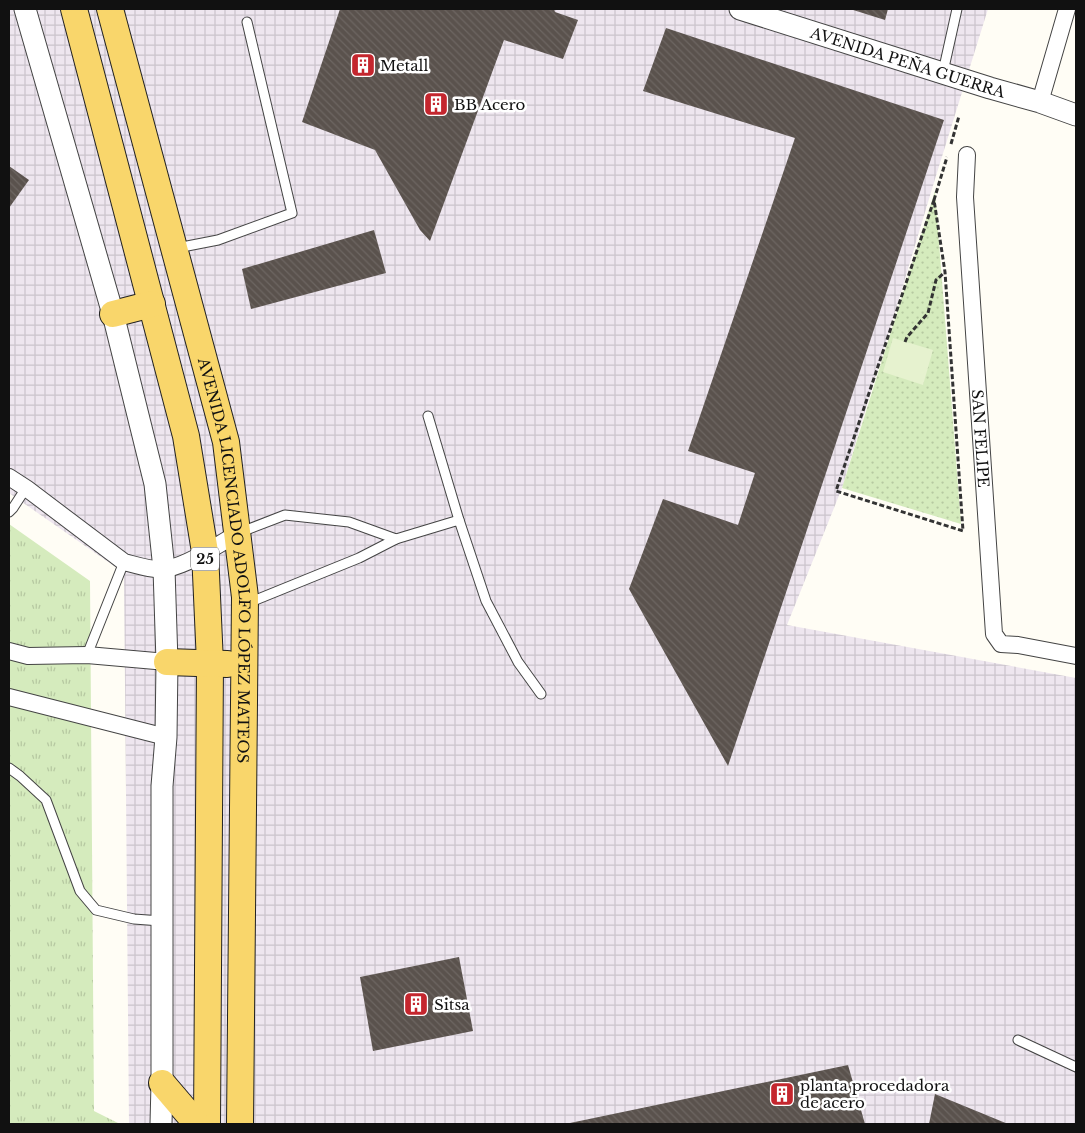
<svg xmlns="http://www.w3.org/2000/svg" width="1085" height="1133" font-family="'Libre Baskerville',serif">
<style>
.industrial{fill:url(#industrial-grid)}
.grass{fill:url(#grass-tufts)}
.park{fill:url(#park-dots)}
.pitch{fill:#e6f2cf}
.building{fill:url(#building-back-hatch)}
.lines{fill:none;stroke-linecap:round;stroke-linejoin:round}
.service-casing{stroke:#444;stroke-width:11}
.minor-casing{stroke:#444;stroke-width:18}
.tertiary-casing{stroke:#444;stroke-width:23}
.primary-casing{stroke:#222;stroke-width:28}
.path{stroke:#333;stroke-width:3;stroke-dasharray:5 2.5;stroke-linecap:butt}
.service{stroke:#fff;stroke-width:9}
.minor{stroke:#fff;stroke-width:16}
.tertiary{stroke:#fff;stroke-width:21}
.primary{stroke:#f9d66b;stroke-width:26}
.labels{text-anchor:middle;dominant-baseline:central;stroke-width:5;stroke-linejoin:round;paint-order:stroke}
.shield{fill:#fff;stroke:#585858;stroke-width:1}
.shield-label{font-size:14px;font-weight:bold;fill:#111}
.street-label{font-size:15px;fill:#111;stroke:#fff}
.poi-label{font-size:15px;fill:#111;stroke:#fff;text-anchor:start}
</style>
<defs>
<pattern id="industrial-grid" width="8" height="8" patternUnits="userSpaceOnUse" patternTransform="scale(1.25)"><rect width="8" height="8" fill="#eee6ef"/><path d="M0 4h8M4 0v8" fill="none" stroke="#cbc4cc"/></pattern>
<pattern id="grass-tufts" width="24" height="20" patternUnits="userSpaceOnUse" patternTransform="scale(1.25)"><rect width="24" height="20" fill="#d5ebbd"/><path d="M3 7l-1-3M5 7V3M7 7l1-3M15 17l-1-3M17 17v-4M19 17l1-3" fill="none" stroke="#b6c8a1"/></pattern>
<pattern id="park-dots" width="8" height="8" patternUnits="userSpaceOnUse" patternTransform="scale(1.25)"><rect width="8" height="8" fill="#d5ebbd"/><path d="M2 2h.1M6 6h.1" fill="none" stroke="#b6c8a1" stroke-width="1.8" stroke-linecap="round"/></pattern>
<pattern id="building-back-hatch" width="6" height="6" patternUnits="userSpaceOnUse" patternTransform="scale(1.25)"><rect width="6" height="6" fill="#5a524d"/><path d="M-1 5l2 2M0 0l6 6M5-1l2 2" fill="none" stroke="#6d6662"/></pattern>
</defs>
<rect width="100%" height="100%" fill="#fffdf5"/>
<!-- industrial -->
<polygon class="industrial" points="9,9 988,9 935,179 842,488 787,625 1076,678 1076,1124 129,1124 124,573 9,493"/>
<!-- grass -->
<polygon class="grass" points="9,524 90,581 94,1111 120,1124 9,1124"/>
<!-- park -->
<polygon class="park" points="935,191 961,524 842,488"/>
<!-- pitch -->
<polygon class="pitch" points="893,338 933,350 923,385 883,372"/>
<!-- building -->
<g class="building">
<polygon points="340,9 554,9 555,12 578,20 563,59 504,40 430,241 420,230 375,150 302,122"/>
<polygon points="850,9 888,9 885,20"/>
<polygon points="666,28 944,120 728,766 629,589 663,499 738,525 755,473 688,451 795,138 643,91"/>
<polygon points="9,166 29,180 9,208"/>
<polygon points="374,230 386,273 251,309 242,269"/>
<polygon points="459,957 473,1031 373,1051 360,977"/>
<polygon points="848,1065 865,1124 570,1124 570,1123"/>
<polygon points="935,1094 1008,1124 929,1124"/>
</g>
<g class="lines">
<defs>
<g id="service">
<polyline points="943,72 957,9"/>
<polyline points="177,248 218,240 292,213 247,22"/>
<polyline points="428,416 459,520"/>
<polyline points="9,512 13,508 26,488"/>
<polyline points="241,532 285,515 349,522 396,539 459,520 486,601 518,662 541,694"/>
<polyline points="248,603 359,558 396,539"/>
<polyline points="87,655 124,562"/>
<polyline points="9,768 20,776 46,800 80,891 96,910 134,919 161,921"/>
<polyline points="1018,1040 1076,1067"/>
</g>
<g id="minor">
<polyline points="1040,102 1067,9"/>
<path id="s1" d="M967,155L965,197L994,634L1001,644L1018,645L1076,656"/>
<path d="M9,477L26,488L124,562C136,565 154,571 166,569C188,565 218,545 238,533"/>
<polyline points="9,651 28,656 87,655 167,662"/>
<polyline points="9,697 166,737"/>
</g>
<g id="tertiary">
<polyline points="25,9 113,314 155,484 164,569 167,662 166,737 162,786 162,1083 161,1124"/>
<path id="s2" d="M740,9L990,88L1040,102L1076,115"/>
</g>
<g id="primary">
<polyline points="74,9 186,436 205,552 210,663 207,1124"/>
<path id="s3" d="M110,9L226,442L245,597L240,1124"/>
<polyline points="113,314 152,304"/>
<polyline points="167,662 227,664"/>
<polyline points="162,1083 197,1124"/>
</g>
</defs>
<!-- service casing -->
<use href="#service" class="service-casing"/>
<!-- minor casing -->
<use href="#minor" class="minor-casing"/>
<!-- tertiary casing -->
<use href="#tertiary" class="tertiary-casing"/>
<!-- primary casing -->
<use href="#primary" class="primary-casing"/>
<!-- path -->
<g class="path">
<polyline points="951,144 959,116"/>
<polyline points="934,200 836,491 963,531 945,272 934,200 947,157"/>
<polyline points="905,342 907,337 928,313 936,280 944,273"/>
</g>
<!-- service -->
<use href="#service" class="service"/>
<!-- minor -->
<use href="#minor" class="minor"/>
<!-- tertiary -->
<use href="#tertiary" class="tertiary"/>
<!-- primary -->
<use href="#primary" class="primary"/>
</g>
<!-- icons -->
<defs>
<symbol id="building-square" viewBox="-11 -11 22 22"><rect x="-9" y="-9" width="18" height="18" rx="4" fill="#c4262e" stroke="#fff"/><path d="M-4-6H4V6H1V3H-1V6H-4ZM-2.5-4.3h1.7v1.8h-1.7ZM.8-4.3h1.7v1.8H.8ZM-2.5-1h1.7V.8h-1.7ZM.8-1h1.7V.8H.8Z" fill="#fff"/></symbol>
</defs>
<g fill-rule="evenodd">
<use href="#building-square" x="349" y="51" width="28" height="28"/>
<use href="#building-square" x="422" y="90" width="28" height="28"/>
<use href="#building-square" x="402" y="990" width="28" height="28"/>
<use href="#building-square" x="768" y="1080" width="28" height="28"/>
</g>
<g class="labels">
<!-- shield labels -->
<rect class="shield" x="191" y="547.5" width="28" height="23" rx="4"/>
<g class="shield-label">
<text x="205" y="559">25</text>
</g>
<!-- street labels -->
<g class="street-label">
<text stroke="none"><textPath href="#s2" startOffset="176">AVENIDA PEÑA GUERRA</textPath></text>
<text stroke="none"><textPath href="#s1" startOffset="284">SAN FELIPE</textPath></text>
<text stroke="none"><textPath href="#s3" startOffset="566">AVENIDA LICENCIADO ADOLFO LÓPEZ MATEOS</textPath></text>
</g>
<!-- poi labels -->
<g class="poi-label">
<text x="380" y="65">Metall</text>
<text x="454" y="104">BB Acero</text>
<text x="434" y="1004">Sitsa</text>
<text x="800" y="1085">planta procedadora<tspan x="800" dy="17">de acero</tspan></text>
</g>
</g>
<!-- border -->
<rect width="1085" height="1133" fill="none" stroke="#111111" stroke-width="20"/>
</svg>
